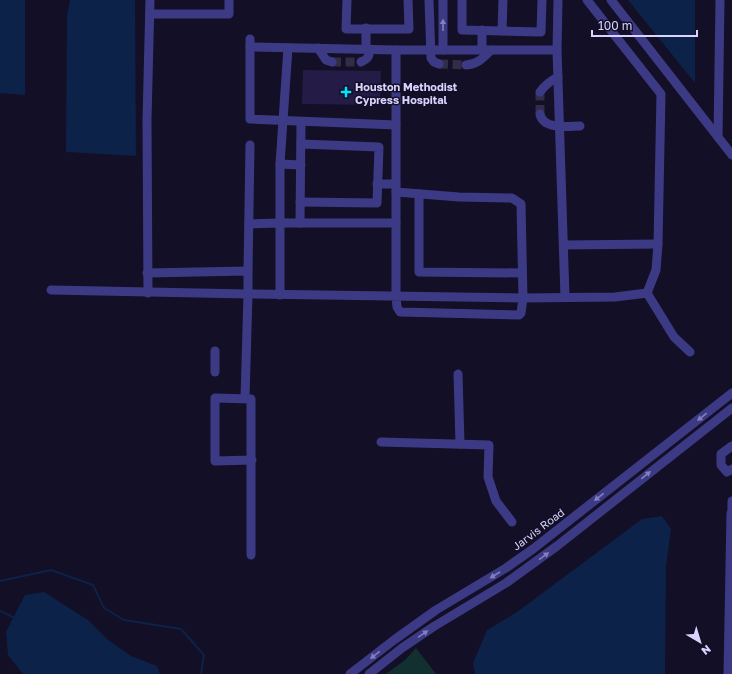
<svg xmlns="http://www.w3.org/2000/svg" width="732" height="674" font-family="'Golos Text',sans-serif">
<style>
.green{fill:#12302f}
.water{fill:#0c2248}
.lines{fill:none;stroke-linecap:round;stroke-linejoin:round}
.stream{stroke:#0c2248;stroke-width:2}
.building{fill:#241b47}
.minor-tunnel{stroke:#312d47;stroke-width:9;stroke-dasharray:9 4.5;stroke-linecap:butt}
.minor{stroke:#3d3a85;stroke-width:9}
.oneway{fill:#837fbc}
.poi-dot{fill:#00e5ff;stroke:#130f26;stroke-width:1.5}
.labels{text-anchor:middle;dominant-baseline:central;stroke-width:3;stroke-linejoin:round;paint-order:stroke}
.poi-label{font-size:11px;font-weight:bold;fill:#d9d4ff;stroke:#130f26;text-anchor:start}
.street-label{font-size:11px;fill:#d9d4ff;stroke:#130f26}
</style>
<rect width="100%" height="100%" fill="#130f26"/>
<!-- green -->
<polygon class="green" points="416,648 436,674 386,674 405,660"/>
<!-- water -->
<g class="water">
<polygon points="0,0 25,0 25,95 0,93"/>
<polygon points="70,0 135,0 136,156 66,152 67,15"/>
<polygon points="628,0 695,0 695,83"/>
<polygon points="662,516 671,529 666,567 665,674 475,674 473,663 487,630 517,612 642,519"/>
<polygon points="44,592 88,620 108,640 131,656 157,666 160,674 23,674 8,655 6,632 25,595"/>
</g>
<g class="lines">
<!-- stream -->
<g class="stream">
<polyline points="0,581 51,570 93,585 104,608 124,620 181,629 204,655 201,674"/>
<polyline points="0,611 15,618"/>
</g>
</g>
<!-- building -->
<polygon class="building" points="303,70 381,71 380,105 302,104"/>
<g class="lines">
<!-- minor-tunnel -->
<g class="minor-tunnel">
<polyline points="332,62 361,62"/>
<polyline points="439,64 466,65"/>
<polyline points="540,114 540,92"/>
</g>
<!-- minor -->
<g class="minor">
<polyline points="347,0 346,29 409,29 408,0"/>
<polyline points="429,0 431,58 434,62 439,64"/>
<polyline points="462,0 462,30 502,31 503,0"/>
<polyline points="587,0 661,94 658,244 656,270 647,293"/>
<polyline points="611,0 732,155"/>
<polyline points="150,14 229,14 229,0"/>
<polyline points="366,28 366,49"/>
<polyline points="502,31 541,32 542,0"/>
<polyline points="250,39 250,119 396,125"/>
<polyline points="318,48 326,60 332,62"/>
<polyline points="396,50 557,50 558,0"/>
<polyline points="443,50 443,0"/>
<polyline points="482,50 482,30"/>
<polyline points="557,50 565,297"/>
<path d="M361,62C368,59 369,57 370,49"/>
<path d="M466,65C478,64 483,58 491,50"/>
<path d="M540,92C545,85 550,81 558,77"/>
<path d="M540,114C543,130 568,126 580,126"/>
<polyline points="718,137 720,0"/>
<polyline points="280,164 301,165"/>
<polyline points="377,184 396,184"/>
<polyline points="396,192 459,197 512,198 521,204 523,298 615,297 647,293 674,337 690,352"/>
<polyline points="419,194 419,272 522,273"/>
<polyline points="300,202 377,203 379,147 301,144"/>
<polyline points="300,223 301,122"/>
<polyline points="249,224 280,223 396,223"/>
<polyline points="564,245 658,244"/>
<polyline points="248,271 250,145"/>
<path d="M147,273L248,271V294C339,296 431,297 523,298L521,313L519,315L400,312L397,307L396,296V50L250,47"/>
<polyline points="51,290 248,294 245,398"/>
<polyline points="148,293 147,120 150,0"/>
<polyline points="280,295 280,164 288,48"/>
<polyline points="215,372 215,351"/>
<polyline points="458,374 460,444"/>
<polyline points="381,442 489,445 488,477 496,501 512,522"/>
<polyline points="732,446 721,454 721,465 727,472 732,469"/>
<polyline points="732,501 732,514"/>
<polyline points="251,555 251,399 215,398 215,461 252,460"/>
<polyline points="350,674 394,640 436,610 506,568 533,549 732,393"/>
<polyline points="369,674 402,648 433,627 506,583 557,546 732,408"/>
<polyline points="728,674 731,513"/>
</g>
</g>
<!-- one-way arrows -->
<defs><path id="oneway-solid" d="M-6-.8H1V-3.2L6.5 0L1 3.2V.8H-6Z"/></defs>
<g class="oneway">
<use href="#oneway-solid" transform="translate(443 25) rotate(-90)"/>
<use href="#oneway-solid" transform="translate(702 417) rotate(141)"/>
<use href="#oneway-solid" transform="translate(646 475) rotate(-39)"/>
<use href="#oneway-solid" transform="translate(599 497) rotate(142)"/>
<use href="#oneway-solid" transform="translate(544 556) rotate(-36)"/>
<use href="#oneway-solid" transform="translate(495 575) rotate(148)"/>
<use href="#oneway-solid" transform="translate(423 634) rotate(-34)"/>
<use href="#oneway-solid" transform="translate(375 655) rotate(142)"/>
</g>
<!-- markers -->
<path class="poi-dot" d="M344 86h4v4h4v4h-4v4h-4v-4h-4v-4h4z"/>
<g class="labels">
<!-- poi labels -->
<g class="poi-label">
<text x="355" y="86">Houston Methodist<tspan x="355" dy="13">Cypress Hospital</tspan></text>
</g>
<!-- street labels -->
<g class="street-label">
<text transform="translate(538 529) rotate(-37)">Jarvis Road</text>
</g>
</g>
<!-- north arrow -->
<g transform="translate(700 642) rotate(142)" stroke="#130f26" stroke-width="3" paint-order="stroke">
<path d="M0-3L7 15L0 10L-7 15Z" fill="#d9d4ff"/>
<text y="-6" font-size="11" font-weight="bold" text-anchor="middle" fill="#d9d4ff">N</text>
</g>
<!-- scale -->
<path d="M592 30v6h105v-6" fill="none" stroke="#d9d4ff" stroke-width="2"/>
<text x="598" y="30" font-size="12" fill="#d9d4ff" stroke="#130f26" stroke-width="3" paint-order="stroke">100 m</text>
</svg>
